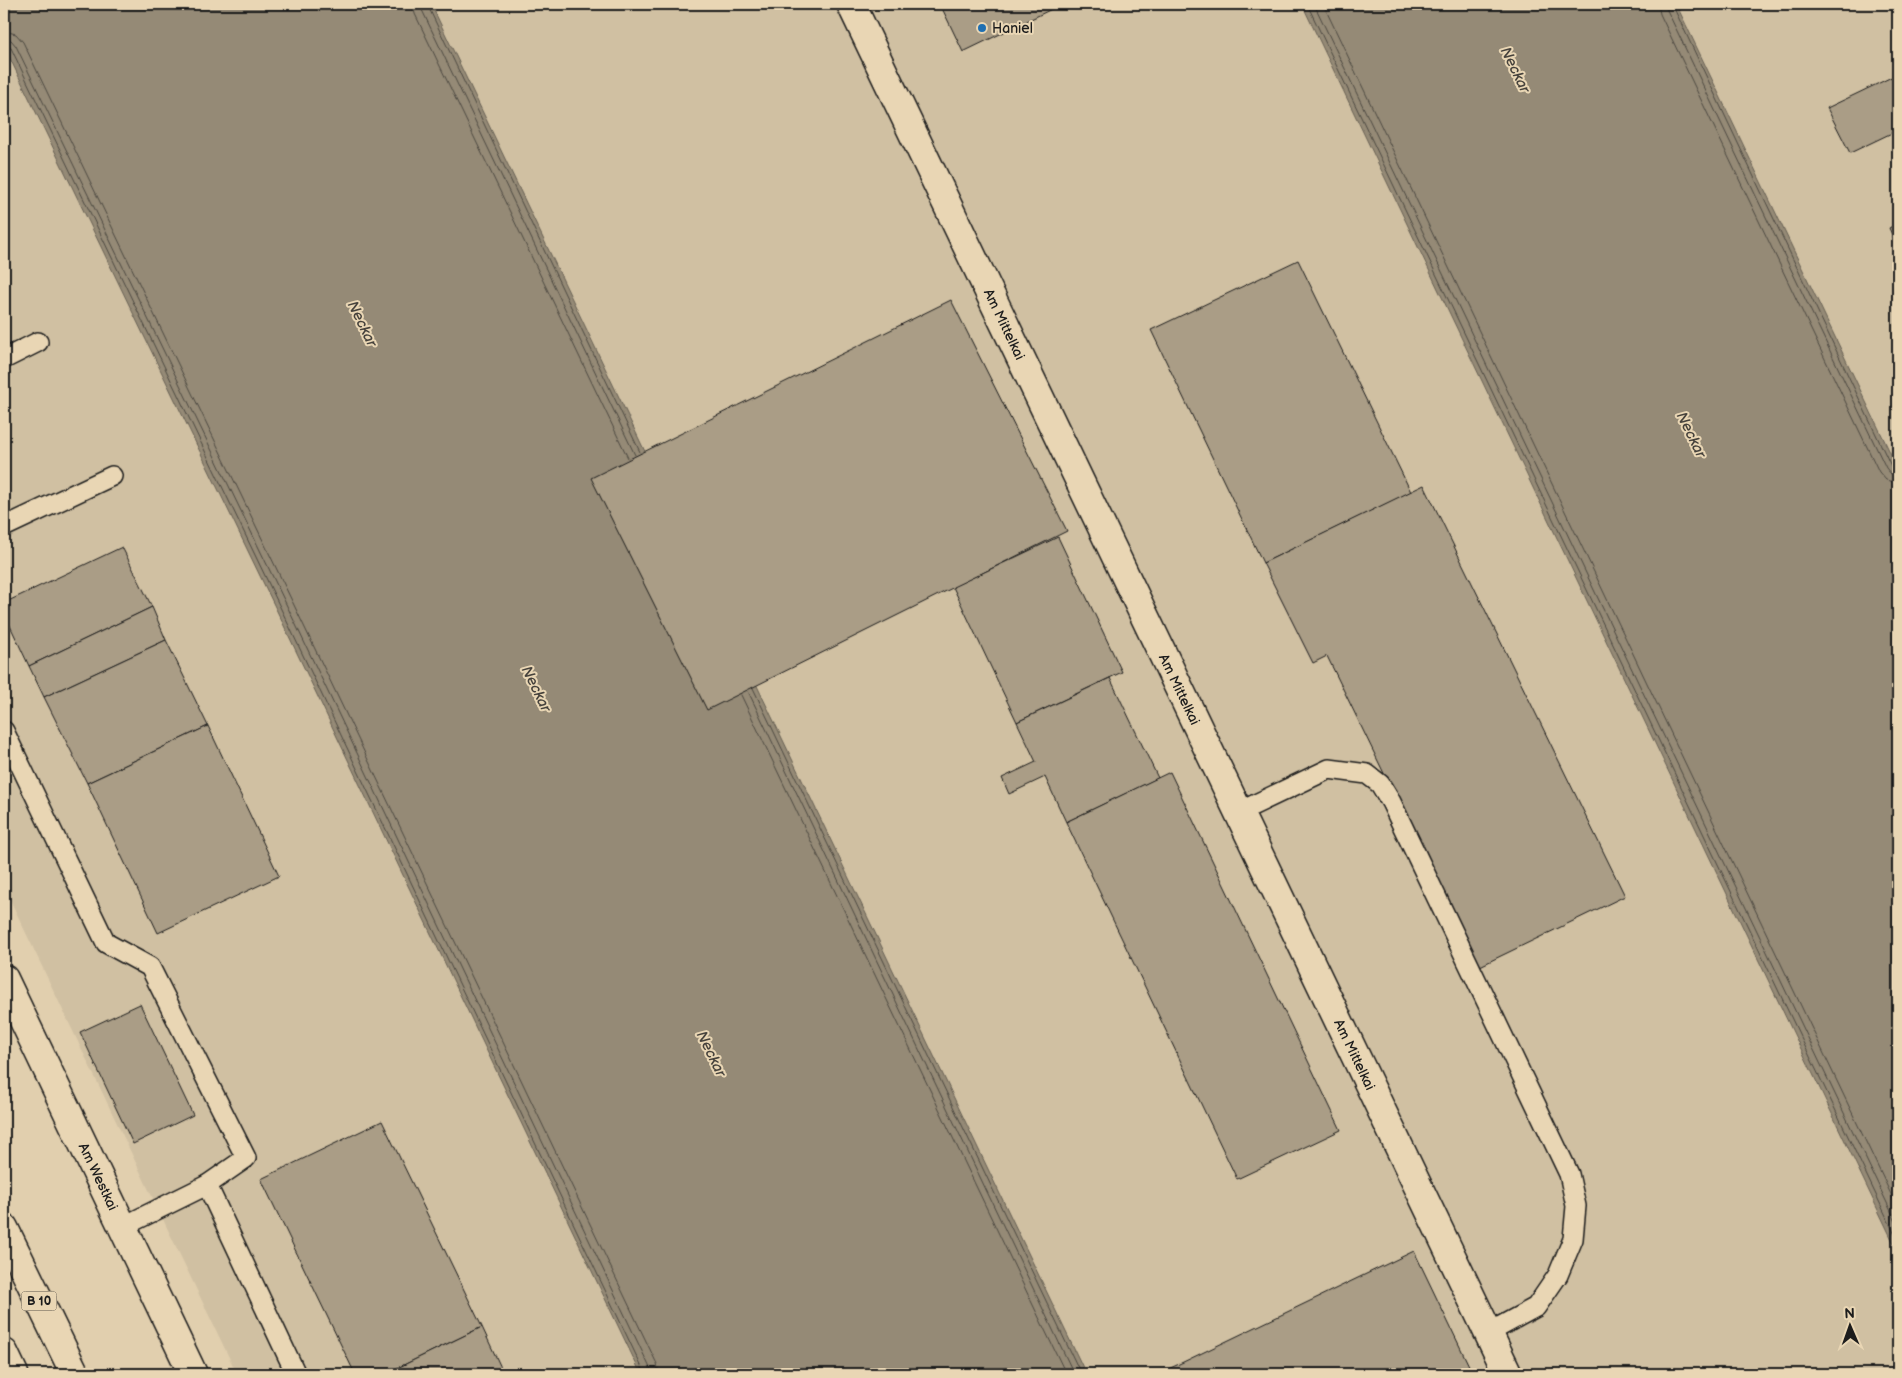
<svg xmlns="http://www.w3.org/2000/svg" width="1902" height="1378" font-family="'Balsamiq Sans',sans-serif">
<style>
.built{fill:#d0c0a2}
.water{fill:#958a76;stroke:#655e52}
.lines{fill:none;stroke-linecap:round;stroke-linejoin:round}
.shore{stroke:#4c4840;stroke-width:1}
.building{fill:#aa9d86;stroke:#1c1c1c}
.lane-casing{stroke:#1c1c1c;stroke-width:22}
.street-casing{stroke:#1c1c1c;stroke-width:31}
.secondary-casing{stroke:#1c1c1c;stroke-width:31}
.highway-casing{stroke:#1c1c1c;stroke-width:31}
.lane{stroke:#e9d6b4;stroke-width:19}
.street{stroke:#e9d6b4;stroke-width:28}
.secondary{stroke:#e9d6b4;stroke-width:28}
.highway{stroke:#e9d6b4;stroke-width:28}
.poi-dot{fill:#1f6fb2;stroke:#e9d6b4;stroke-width:2}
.labels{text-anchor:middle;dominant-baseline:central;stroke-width:4;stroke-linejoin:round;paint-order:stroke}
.shield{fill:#e9d6b4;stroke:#5a544a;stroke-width:1}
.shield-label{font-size:12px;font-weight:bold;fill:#1c1c1c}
.poi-label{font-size:14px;fill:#1c1c1c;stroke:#e9d6b4;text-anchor:start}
.street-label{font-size:14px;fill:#1c1c1c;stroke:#e9d6b4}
.water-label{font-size:15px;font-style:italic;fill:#46423c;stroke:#e9d6b4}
</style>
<rect width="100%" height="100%" fill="#e1cfae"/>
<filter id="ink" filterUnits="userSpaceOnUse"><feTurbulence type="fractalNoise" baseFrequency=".02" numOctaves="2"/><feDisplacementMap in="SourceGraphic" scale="10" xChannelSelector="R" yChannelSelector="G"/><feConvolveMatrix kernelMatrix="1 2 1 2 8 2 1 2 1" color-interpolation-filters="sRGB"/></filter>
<g filter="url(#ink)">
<!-- built -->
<g class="built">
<polygon points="431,4 1302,4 1898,1252 1898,1374 1086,1374"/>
<polygon points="1676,4 1898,4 1898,469"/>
<polygon points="4,46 277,611 641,1374 237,1374 4,887"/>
</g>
<!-- water -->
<g class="water">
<polygon points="4,4 431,4 1086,1374 641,1374 277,611 4,46"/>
<polygon points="1302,4 1676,4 1898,469 1898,1252"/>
</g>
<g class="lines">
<!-- shore -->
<g class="shore">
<polyline points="413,4 415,14 628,458"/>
<polyline points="421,4 422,10 635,455"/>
<polyline points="427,4 640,452"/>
<polyline points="1307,4 1898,1241"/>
<polyline points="1314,4 1898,1226"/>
<polyline points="1323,4 1898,1209"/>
<polyline points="1658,4 1660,14 1879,472 1886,480 1898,483"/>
<polyline points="1666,4 1667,10 1886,468 1891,474 1898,475"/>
<polyline points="1672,4 1891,466 1894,469 1898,469"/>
<polyline points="4,31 16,34 23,42 293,603 657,1364 659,1374"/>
<polyline points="4,39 11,40 16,46 287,606 650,1368 652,1374"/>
<polyline points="4,45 11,48 281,609 645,1374"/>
<polyline points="753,688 1081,1374"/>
<polyline points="748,691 1074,1374"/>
<polyline points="741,695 1066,1374"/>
</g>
</g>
<!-- building -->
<g class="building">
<polygon points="940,4 1062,4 963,52"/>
<polygon points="1898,74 1898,130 1850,153 1827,108"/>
<polygon points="1898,223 1898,248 1889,228"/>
<polygon points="1298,260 1411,492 1263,563 1151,330"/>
<polygon points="951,300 1067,531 707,710 591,478"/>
<polygon points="1424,485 1625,896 1478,967 1327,656 1313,663 1263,563"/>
<polygon points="1058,537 1122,672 1017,722 953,587"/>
<polygon points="122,547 152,607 29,666 4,613 4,603"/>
<polygon points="152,607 166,640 44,697 29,666"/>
<polygon points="166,640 208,726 87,783 44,697"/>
<polygon points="1110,678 1158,778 1066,822 1045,777 1009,794 1002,778 1036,762 1017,722"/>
<polygon points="208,726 279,876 158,933 87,783"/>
<polygon points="1170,772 1341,1130 1237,1179 1066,822"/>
<polygon points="140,1004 193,1115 133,1144 80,1032"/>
<polygon points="382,1121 482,1327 385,1374 355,1374 261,1179"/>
<polygon points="1414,1251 1473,1374 1157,1374 1177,1365"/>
<polygon points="482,1327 504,1374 385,1374"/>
</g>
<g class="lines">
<defs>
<g id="lane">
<polyline points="4,359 38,342"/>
<polyline points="4,527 112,476"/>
<polyline points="4,731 106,943 150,967 246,1158 207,1185 122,1227"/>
<polyline points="1239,812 1329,769 1367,774 1380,784 1391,802 1569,1174 1576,1206 1573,1239 1558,1275 1536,1307 1488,1333"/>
<polyline points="207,1185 296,1374"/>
</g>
<g id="street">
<path id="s1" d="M851,4L1508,1374"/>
</g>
<g id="secondary">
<path id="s2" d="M4,979L193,1374"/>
</g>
<g id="highway">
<polyline points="4,1228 75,1374"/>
<polyline points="4,1353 14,1374"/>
</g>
</defs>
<!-- lane casing -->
<use href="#lane" class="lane-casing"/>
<!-- street casing -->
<use href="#street" class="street-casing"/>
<!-- secondary casing -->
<use href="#secondary" class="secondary-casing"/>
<!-- highway casing -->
<use href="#highway" class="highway-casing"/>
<!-- lane -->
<use href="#lane" class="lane"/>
<!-- street -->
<use href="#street" class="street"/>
<!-- secondary -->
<use href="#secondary" class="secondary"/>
<!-- highway -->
<use href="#highway" class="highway"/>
</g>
</g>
<!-- markers -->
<circle class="poi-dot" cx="982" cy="28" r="5"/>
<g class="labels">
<!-- shield labels -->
<rect class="shield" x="21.5" y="1291.5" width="35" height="19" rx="4"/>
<g class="shield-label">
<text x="39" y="1301">B 10</text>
</g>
<!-- poi labels -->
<g class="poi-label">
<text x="992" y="28">Haniel</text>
</g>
<!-- street labels -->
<g class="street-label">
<text stroke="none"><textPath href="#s1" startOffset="355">Am Mittelkai</textPath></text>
<text stroke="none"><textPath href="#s1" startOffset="760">Am Mittelkai</textPath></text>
<text stroke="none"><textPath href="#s1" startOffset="1165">Am Mittelkai</textPath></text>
<text stroke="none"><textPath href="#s2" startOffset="219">Am Westkai</textPath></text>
</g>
<!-- water labels -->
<g class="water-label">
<text transform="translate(1515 70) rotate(64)">Neckar</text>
<text transform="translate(362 324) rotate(64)">Neckar</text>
<text transform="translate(1691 435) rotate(64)">Neckar</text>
<text transform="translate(536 689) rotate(64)">Neckar</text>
<text transform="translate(711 1054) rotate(64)">Neckar</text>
</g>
</g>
<!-- margin -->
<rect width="1902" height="1378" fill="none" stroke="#e9d6b4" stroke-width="20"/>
<rect x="10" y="10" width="1882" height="1358" fill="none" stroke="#1c1c1c" stroke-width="2" filter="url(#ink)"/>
<!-- north arrow -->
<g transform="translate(1850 1326) rotate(358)" stroke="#e9d6b4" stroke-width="4" paint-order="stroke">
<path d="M0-4L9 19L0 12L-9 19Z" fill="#1c1c1c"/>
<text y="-8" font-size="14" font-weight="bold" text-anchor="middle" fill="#1c1c1c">N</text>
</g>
</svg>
